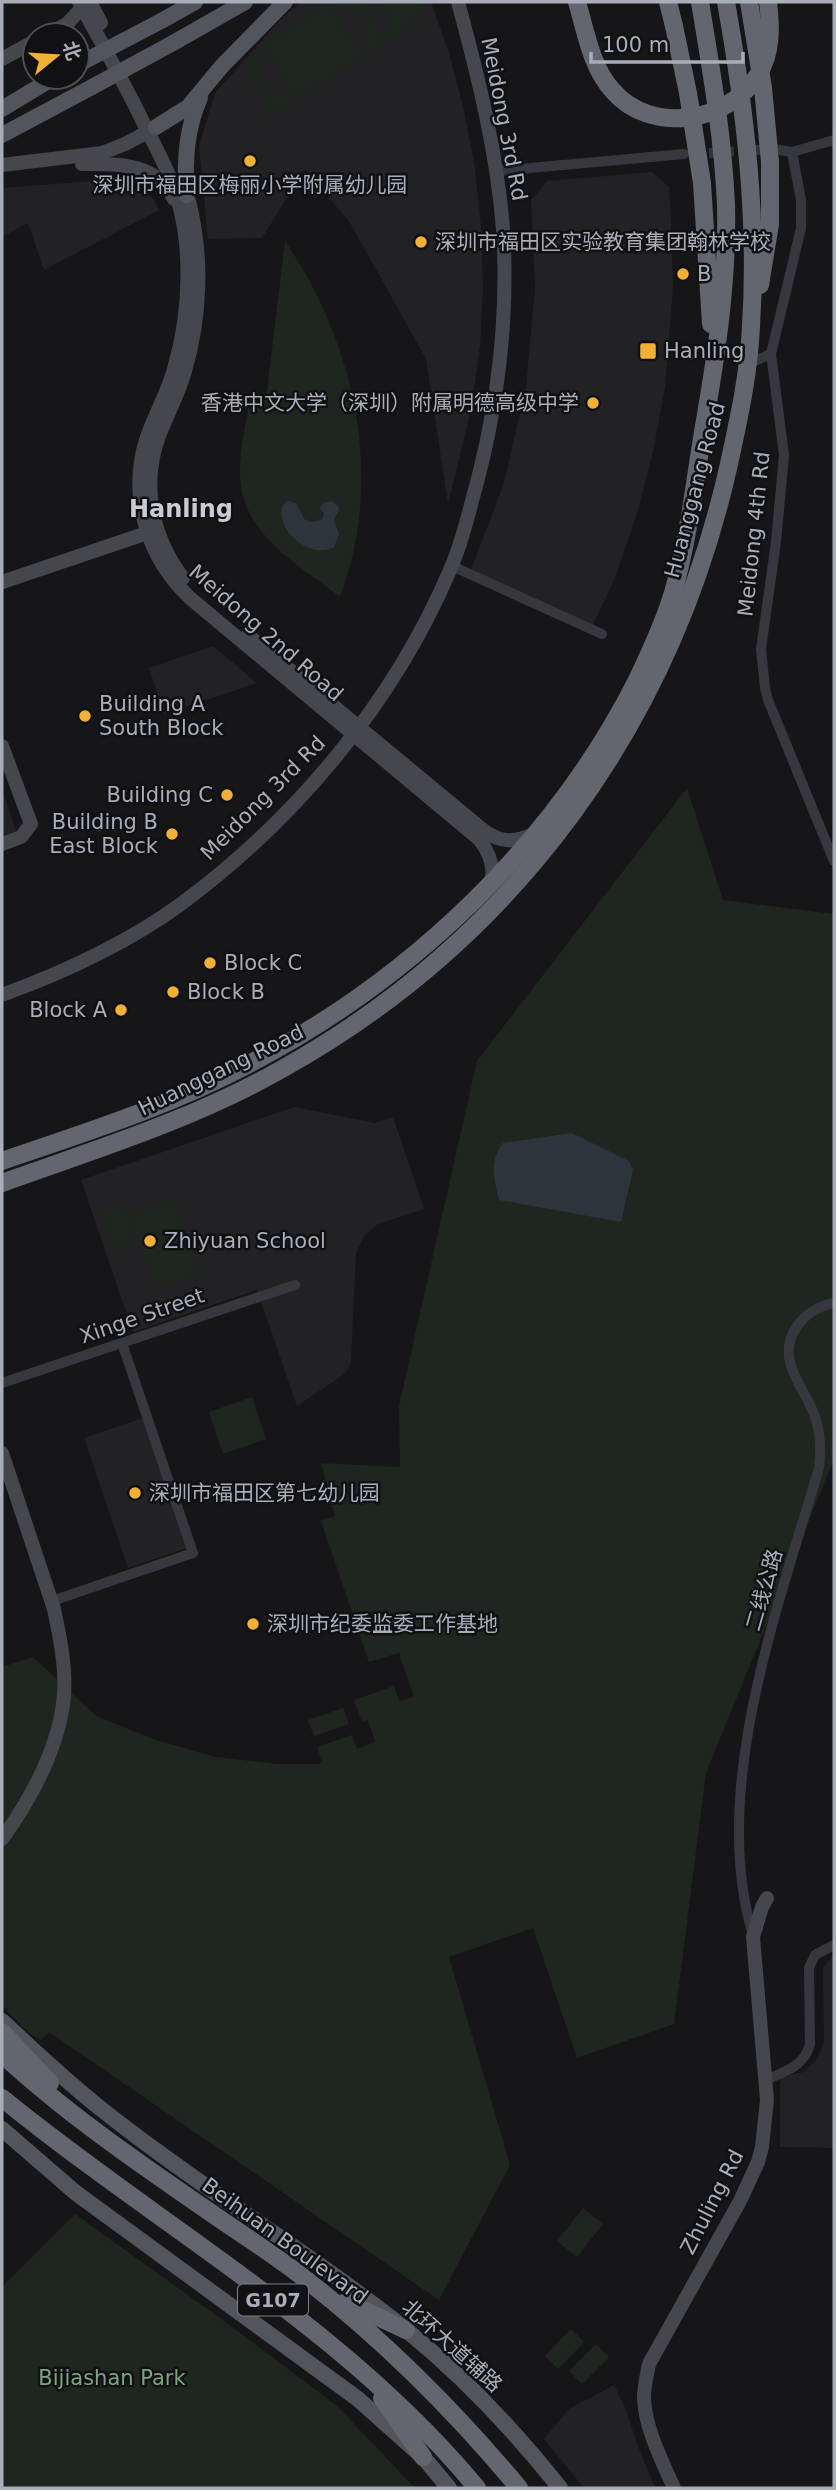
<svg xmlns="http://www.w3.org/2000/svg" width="836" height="2490" font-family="'DejaVu Sans','Noto Sans SC',sans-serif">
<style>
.built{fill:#222225}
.green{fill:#1e261f;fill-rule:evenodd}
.water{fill:#2c353c}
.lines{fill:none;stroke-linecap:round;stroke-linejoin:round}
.street-tunnel{stroke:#333438;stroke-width:10;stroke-dasharray:10 5;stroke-linecap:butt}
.street{stroke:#37383d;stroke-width:10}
.secondary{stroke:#45474d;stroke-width:14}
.primary{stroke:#53555c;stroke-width:16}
.highway{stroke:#63666e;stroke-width:18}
.primary-bridge{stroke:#53555c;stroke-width:16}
.highway-bridge{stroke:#63666e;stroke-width:18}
.poi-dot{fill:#f2b134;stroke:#111113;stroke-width:2.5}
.labels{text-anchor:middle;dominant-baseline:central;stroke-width:5;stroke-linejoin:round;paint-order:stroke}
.shield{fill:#111113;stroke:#7b7e86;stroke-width:2}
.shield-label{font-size:19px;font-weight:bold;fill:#a8adb8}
.street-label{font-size:21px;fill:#a8adb8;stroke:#111113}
.poi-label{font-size:21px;fill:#a8adb8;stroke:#111113;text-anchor:start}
.park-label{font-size:21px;fill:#7fa381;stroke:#111113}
.quarter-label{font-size:24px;font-weight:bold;fill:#c9ccd4;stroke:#111113}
</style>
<rect width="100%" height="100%" fill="#161618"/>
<!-- built -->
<g class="built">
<polygon points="301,2 431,2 449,53 464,110 475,168 481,227 483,287 480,346 471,410 448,504 426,359 350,223 305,169 262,238 208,239 199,146 215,93 280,20"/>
<polygon points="652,172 669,187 671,220 673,287 665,387 653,452 636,517 614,580 590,631 469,575 504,483 526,387 535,288 531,200 547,181"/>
<polygon points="94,181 120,182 138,187 154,200 159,210 44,270 28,223 2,237 2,188"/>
<polygon points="213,646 257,683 164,714 149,668"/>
<polygon points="2,788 16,831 2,836"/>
<polygon points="294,1107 375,1123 393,1117 424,1209 378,1224 364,1236 356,1253 351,1360 349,1368 343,1375 297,1406 257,1290 133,1332 81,1180"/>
<polygon points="143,1418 187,1548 128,1568 84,1438"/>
<polygon points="834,1954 834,2148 780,2147 780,2077 804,2072 816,2060 824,2043 823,1968"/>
<polygon points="614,2385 624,2405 639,2449 655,2488 584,2488 544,2439 569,2409"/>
</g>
<!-- green -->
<g class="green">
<path d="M333,2C362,2 376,3 377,36L392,26L380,7L388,2H428L421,7L427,15L263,121L258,113L273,104C251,95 240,70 258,51C271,37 315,11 333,2ZM350,8C369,16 373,35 358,48L334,12L339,9ZM267,55H268L291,92L275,95L261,85L258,68Z"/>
<path d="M285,241C355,343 385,478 340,597C300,566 243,535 240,478C239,452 246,424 250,398L266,399Z"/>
<polygon points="687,788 723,900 834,914 834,1459 706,1773 674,2024 577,2058 533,1928 449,1957 510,2165 439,2300 49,2032 41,2040 26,2031 2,2005 2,1667 33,1657 96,1716 156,1740 216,1757 278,1764 318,1764 322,1762 317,1747 352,1735 357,1749 375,1742 368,1720 362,1722 354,1700 394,1686 399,1701 414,1697 399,1653 369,1662 321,1521 335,1516 321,1463 400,1467 399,1406 477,1061"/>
<polygon points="174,1198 200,1274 155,1289 129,1213"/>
<polygon points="124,1202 138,1243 114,1251 100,1210"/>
<polygon points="252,1397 266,1439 223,1454 209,1412"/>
<polygon points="343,1708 349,1724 314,1736 308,1720"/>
<polygon points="583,2208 603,2224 577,2257 557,2241"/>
<polygon points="75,2214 227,2323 337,2406 415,2488 2,2488 2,2287"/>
<polygon points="571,2329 584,2342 558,2369 545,2356"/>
<polygon points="596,2344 609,2357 582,2384 569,2371"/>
</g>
<!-- water -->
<g class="water">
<path d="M288,501L296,503L304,519L311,522L322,520L324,514L320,508L323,503L331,501L338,506L339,511C330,524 335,520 339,534L334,547C311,560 276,532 282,506Z"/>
<path d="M572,1133L629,1161L633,1170L621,1222L499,1200C494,1179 489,1161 503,1143Z"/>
</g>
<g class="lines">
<!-- street-tunnel -->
<polyline class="street-tunnel" points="694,154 770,149"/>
<!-- street -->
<g class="street">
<polyline points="774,149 792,152 801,200 801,228 771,354 784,455 776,542 761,649 765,688 768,700 834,861"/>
<polyline points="792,152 834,140"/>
<polyline points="497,171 684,154"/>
<polyline points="748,364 771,354"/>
<polyline points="452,566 602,634"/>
<polyline points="2,1383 295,1285"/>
<polyline points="52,1601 193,1553 122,1343"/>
<path d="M753,1935C709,1792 778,1607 819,1468C821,1451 821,1436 816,1420C811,1402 799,1388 793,1371C779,1338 803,1309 834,1303"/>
<path d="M766,2080C785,2071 804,2067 810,2044L809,1968L815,1955L834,1945"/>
</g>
<!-- secondary -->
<g class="secondary">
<path d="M79,2C101,42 124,82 144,124C166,167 181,193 186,243C190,285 186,328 174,369C167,395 153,417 145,443C129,500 148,558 190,598L479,839C490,853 495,867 491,885"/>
<polyline points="90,2 101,23"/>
<polyline points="46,35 67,24 77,13 91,5"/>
<polyline points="2,59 35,41"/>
<path d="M82,164C119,164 155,162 174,199"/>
<polyline points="2,165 102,153 125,144 155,128"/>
<path d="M183,578C152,537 141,485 159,436C167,414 179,394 185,371C201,317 203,256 189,201"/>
<polyline points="2,582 153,531"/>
<path d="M248,635L483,830C501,843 514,843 534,834"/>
<polyline points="2,746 31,824 21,837 2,844"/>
<path d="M2,995C62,973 129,942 181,904C296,819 394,702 450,570C460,548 466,524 472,501C497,412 509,321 503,229C497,152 478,76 458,2"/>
<path d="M2,1453L54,1609C60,1637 66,1667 64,1695C60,1746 31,1799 2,1839"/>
<path d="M674,2488C662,2461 645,2428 644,2398C644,2386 647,2375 649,2364L740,2201L758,2162L762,2147L767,2100L753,1937L762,1907L767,1898"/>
</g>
<!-- primary -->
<g class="primary">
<polyline points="163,20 195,2"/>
<polyline points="173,43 245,2"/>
<polyline points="2,109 55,77"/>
<polyline points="156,127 188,107 222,66 285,2"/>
<polyline points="2,135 92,87"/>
<path d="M187,195C184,161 186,129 200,98"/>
<path d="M2,2021C35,2052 69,2084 105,2112C202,2189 309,2252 405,2329C463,2376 514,2430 560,2488"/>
<polyline points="2,2129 76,2193 358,2399 423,2457 449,2488"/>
</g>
<!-- highway -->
<g class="highway">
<polyline points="674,26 688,93 702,183 711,324"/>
<polyline points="760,285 770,224 770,162"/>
<path d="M2,1161C86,1132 170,1106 249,1064C412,979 554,844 637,680C650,653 663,625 672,596C688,543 694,486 703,432C716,357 728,281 726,205C723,136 711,69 700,2"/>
<path d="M2,1183C97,1149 194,1119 282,1069C515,939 671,724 729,464C739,418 749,373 751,326C758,217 745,109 726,2"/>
<polyline points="2,2032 50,2083"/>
<path d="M2,2054C68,2115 143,2166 217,2217C246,2237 276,2256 304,2278C384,2340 454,2410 519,2488"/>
<path d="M2,2098C160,2227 345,2328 477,2488"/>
<polyline points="346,2302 406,2330"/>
<polyline points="382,2398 423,2457"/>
</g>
<!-- primary-bridge -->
<g class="primary-bridge">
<polyline points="81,63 163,20"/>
<polyline points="92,87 173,43"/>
</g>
<!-- highway-bridge -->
<g class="highway-bridge">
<path d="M577,2C586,32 591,67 613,91C651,135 728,123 758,75C772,53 771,26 768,2"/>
<polyline points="668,2 674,26"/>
<polyline points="749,2 763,88 770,162"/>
</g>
</g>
<!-- markers -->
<g class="poi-dot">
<circle cx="250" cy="161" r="7"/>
<circle cx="421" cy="242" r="7"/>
<circle cx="683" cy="274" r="7"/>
<rect x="639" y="342" width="18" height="18" rx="3.5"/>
<circle cx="593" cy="403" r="7"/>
<circle cx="85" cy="716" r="7"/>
<circle cx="227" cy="795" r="7"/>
<circle cx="172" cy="834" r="7"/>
<circle cx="210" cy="963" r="7"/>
<circle cx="173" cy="992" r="7"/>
<circle cx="121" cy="1010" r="7"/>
<circle cx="150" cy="1241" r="7"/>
<circle cx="135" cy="1493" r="7"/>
<circle cx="253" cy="1624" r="7"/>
</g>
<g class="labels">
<!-- shield labels -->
<rect class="shield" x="238" y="2284.5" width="70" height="31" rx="5"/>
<g class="shield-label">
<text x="273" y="2300">G107</text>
</g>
<!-- street labels -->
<g class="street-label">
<text transform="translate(504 119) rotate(79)">Meidong 3rd Rd</text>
<text transform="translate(695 490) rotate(-75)">Huanggang Road</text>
<text transform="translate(754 534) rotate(-84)">Meidong 4th Rd</text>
<text transform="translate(266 633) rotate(41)">Meidong 2nd Road</text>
<text transform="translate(263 798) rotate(-45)">Meidong 3rd Rd</text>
<text transform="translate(221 1070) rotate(-26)">Huanggang Road</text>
<text transform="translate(142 1316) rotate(-19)">Xinge Street</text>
<text transform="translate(764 1590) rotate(-74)">二线公路</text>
<text transform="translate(712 2202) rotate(-63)">Zhuling Rd</text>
<text transform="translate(285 2241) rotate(36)">Beihuan Boulevard</text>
<text transform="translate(452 2346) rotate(42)">北环大道辅路</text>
</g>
<!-- poi labels -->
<g class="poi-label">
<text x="250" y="185" text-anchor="middle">深圳市福田区梅丽小学附属幼儿园</text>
<text x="435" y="242">深圳市福田区实验教育集团翰林学校</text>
<text x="697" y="274">B</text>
<text x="664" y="351">Hanling</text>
<text x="579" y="403" text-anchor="end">香港中文大学（深圳）附属明德高级中学</text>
<text x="99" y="704">Building A<tspan x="99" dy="24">South Block</tspan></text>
<text x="213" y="795" text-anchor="end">Building C</text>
<text x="158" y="822" text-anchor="end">Building B<tspan x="158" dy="24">East Block</tspan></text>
<text x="224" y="963">Block C</text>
<text x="187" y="992">Block B</text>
<text x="107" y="1010" text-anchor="end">Block A</text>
<text x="164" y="1241">Zhiyuan School</text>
<text x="149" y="1493">深圳市福田区第七幼儿园</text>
<text x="267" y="1624">深圳市纪委监委工作基地</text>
</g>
<!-- park labels -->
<g class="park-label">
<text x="112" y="2378">Bijiashan Park</text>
</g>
<!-- quarter labels -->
<g class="quarter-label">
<text x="181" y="509">Hanling</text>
</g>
</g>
<!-- border -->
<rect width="836" height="2490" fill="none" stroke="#a8adb8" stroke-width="7"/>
<!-- north arrow -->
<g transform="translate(56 56) rotate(72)"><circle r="33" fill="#111113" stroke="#4d4f55" stroke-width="2"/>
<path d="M0-5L12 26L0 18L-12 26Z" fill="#f2b134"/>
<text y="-10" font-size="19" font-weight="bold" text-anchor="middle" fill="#a8adb8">北</text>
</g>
<!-- scale -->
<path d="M591 52v10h152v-10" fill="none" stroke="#a8adb8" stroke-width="3.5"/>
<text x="602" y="52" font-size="21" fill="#a8adb8" stroke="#111113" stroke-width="5" paint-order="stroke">100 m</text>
</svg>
